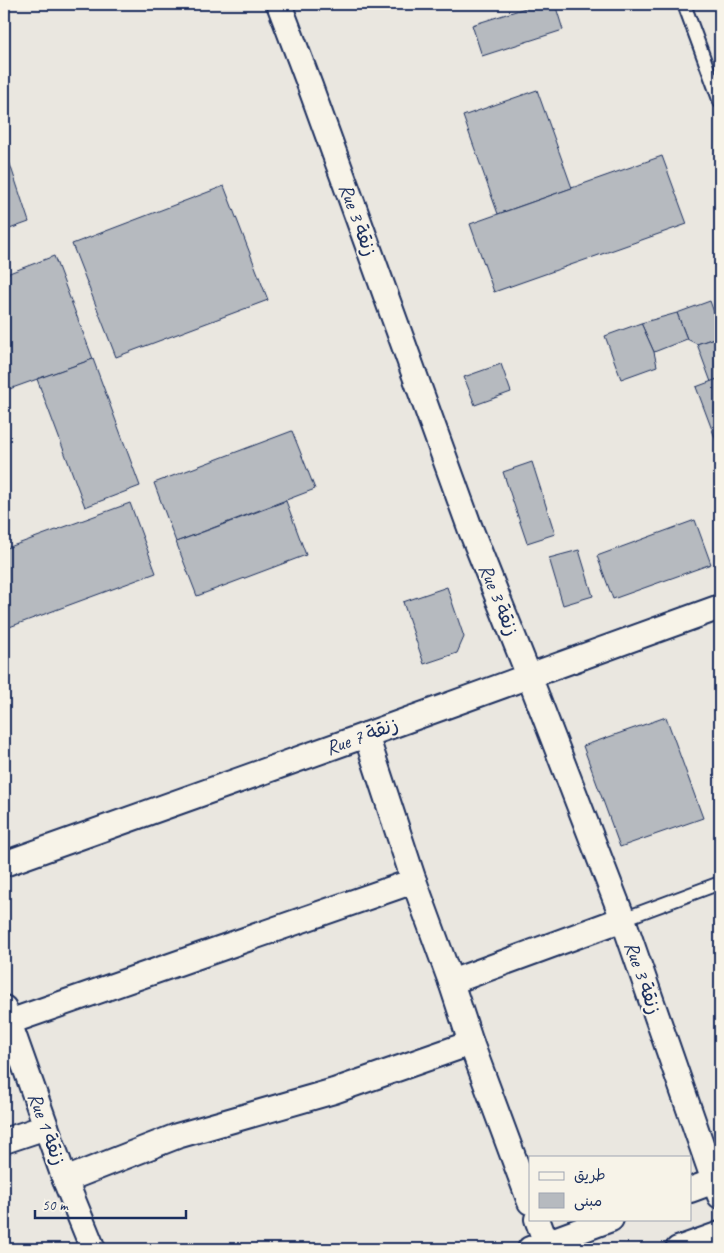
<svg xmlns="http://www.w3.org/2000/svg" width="724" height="1253" font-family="Caveat,'Playpen Sans Arabic',sans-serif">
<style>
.building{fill:#b6babf;stroke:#1b2f5e}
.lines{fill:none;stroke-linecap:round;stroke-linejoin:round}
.service-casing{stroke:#1b2f5e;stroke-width:16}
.minor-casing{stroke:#1b2f5e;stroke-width:28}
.service{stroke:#f7f3e8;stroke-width:12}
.minor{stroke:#f7f3e8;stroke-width:24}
.labels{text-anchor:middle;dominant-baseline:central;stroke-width:4;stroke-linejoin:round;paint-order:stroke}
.street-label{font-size:20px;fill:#1b2f5e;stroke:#f7f3e8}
</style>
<rect width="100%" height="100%" fill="#eae7e0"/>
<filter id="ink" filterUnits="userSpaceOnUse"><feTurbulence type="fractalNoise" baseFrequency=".02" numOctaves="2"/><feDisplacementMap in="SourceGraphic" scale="10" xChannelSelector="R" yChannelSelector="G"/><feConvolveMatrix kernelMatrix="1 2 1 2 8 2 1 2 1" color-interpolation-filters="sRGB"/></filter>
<g filter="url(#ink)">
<!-- building -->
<g class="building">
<polygon points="538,4 555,4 563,30 482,56 472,25"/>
<polygon points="537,90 572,188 498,214 463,116"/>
<polygon points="4,146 29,222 4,231"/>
<polygon points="662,156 687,224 494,292 470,224"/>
<polygon points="224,186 268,300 116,357 72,244"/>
<polygon points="54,256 93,359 4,391 4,275"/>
<polygon points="710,301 720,329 720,336 697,344 687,339 677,313"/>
<polygon points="677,313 687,339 654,352 641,323"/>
<polygon points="641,323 654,352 657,366 621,379 605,336"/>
<polygon points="720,336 720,378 711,382 697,344"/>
<polygon points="93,359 140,486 85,507 37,379"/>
<polygon points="501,364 511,392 475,405 464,377"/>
<polygon points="720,378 720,451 696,387"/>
<polygon points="292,431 315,489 176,542 154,483"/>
<polygon points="532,462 555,534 527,543 503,472"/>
<polygon points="286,501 306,555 197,596 176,542"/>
<polygon points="130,503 156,573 4,629 4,549"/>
<polygon points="695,520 711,564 613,599 597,556"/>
<polygon points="579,550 593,596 563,605 549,558"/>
<polygon points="447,587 464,637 457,653 424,664 403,602"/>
<polygon points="666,717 703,818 620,847 583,746"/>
</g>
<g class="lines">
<defs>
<g id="service">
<polyline points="684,4 720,102"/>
<polyline points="623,919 720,883"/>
</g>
<g id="minor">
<polyline points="279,4 310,86 470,528 529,676 623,919 714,1181 720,1196"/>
<polyline points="366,735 414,881 451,982 471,1043 530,1202"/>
<polyline points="4,864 366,735 720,607"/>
<polyline points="451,982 623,919"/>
<polyline points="4,1008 65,1180 93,1249"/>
<polyline points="9,1022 414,881"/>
<polyline points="4,1141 46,1127"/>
<polyline points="65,1180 177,1136 334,1091 471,1043"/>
<polyline points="690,1190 720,1179"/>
<polyline points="537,1219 546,1243"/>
<polyline points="530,1249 611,1219"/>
<polyline points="678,1249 720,1234"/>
</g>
</defs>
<!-- service casing -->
<use href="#service" class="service-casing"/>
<!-- minor casing -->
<use href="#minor" class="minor-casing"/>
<!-- service -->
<use href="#service" class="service"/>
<!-- minor -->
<use href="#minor" class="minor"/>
</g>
</g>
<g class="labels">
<!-- street labels -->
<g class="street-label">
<text transform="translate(358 220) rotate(70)">Rue 3 زنقة</text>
<text transform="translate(499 600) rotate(68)">Rue 3 زنقة</text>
<text transform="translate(362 736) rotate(-20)">Rue 7 زنقة</text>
<text transform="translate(643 978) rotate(71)">Rue 3 زنقة</text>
<text transform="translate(47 1129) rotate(70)">Rue 1 زنقة</text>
</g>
</g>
<!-- margin -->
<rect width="724" height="1253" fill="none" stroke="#f7f3e8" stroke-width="20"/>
<rect x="10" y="10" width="704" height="1233" fill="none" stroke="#1b2f5e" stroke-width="2" filter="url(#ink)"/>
<!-- legend -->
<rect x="529" y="1156" width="162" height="65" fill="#f7f3e8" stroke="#9fa5b1"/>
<rect x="539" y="1172" width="25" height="8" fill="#f7f3e8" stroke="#9fa5b1"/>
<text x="574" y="1180" font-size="15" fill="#1b2f5e">طريق</text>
<rect x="539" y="1193" width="25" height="15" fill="#b6babf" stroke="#9fa5b1"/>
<text x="574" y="1206" font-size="15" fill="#1b2f5e">مبنى</text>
<!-- scale -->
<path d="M35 1210v8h151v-8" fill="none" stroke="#1b2f5e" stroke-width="2.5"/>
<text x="42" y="1210" font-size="15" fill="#1b2f5e" stroke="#f7f3e8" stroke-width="4" paint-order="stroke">50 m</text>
</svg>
